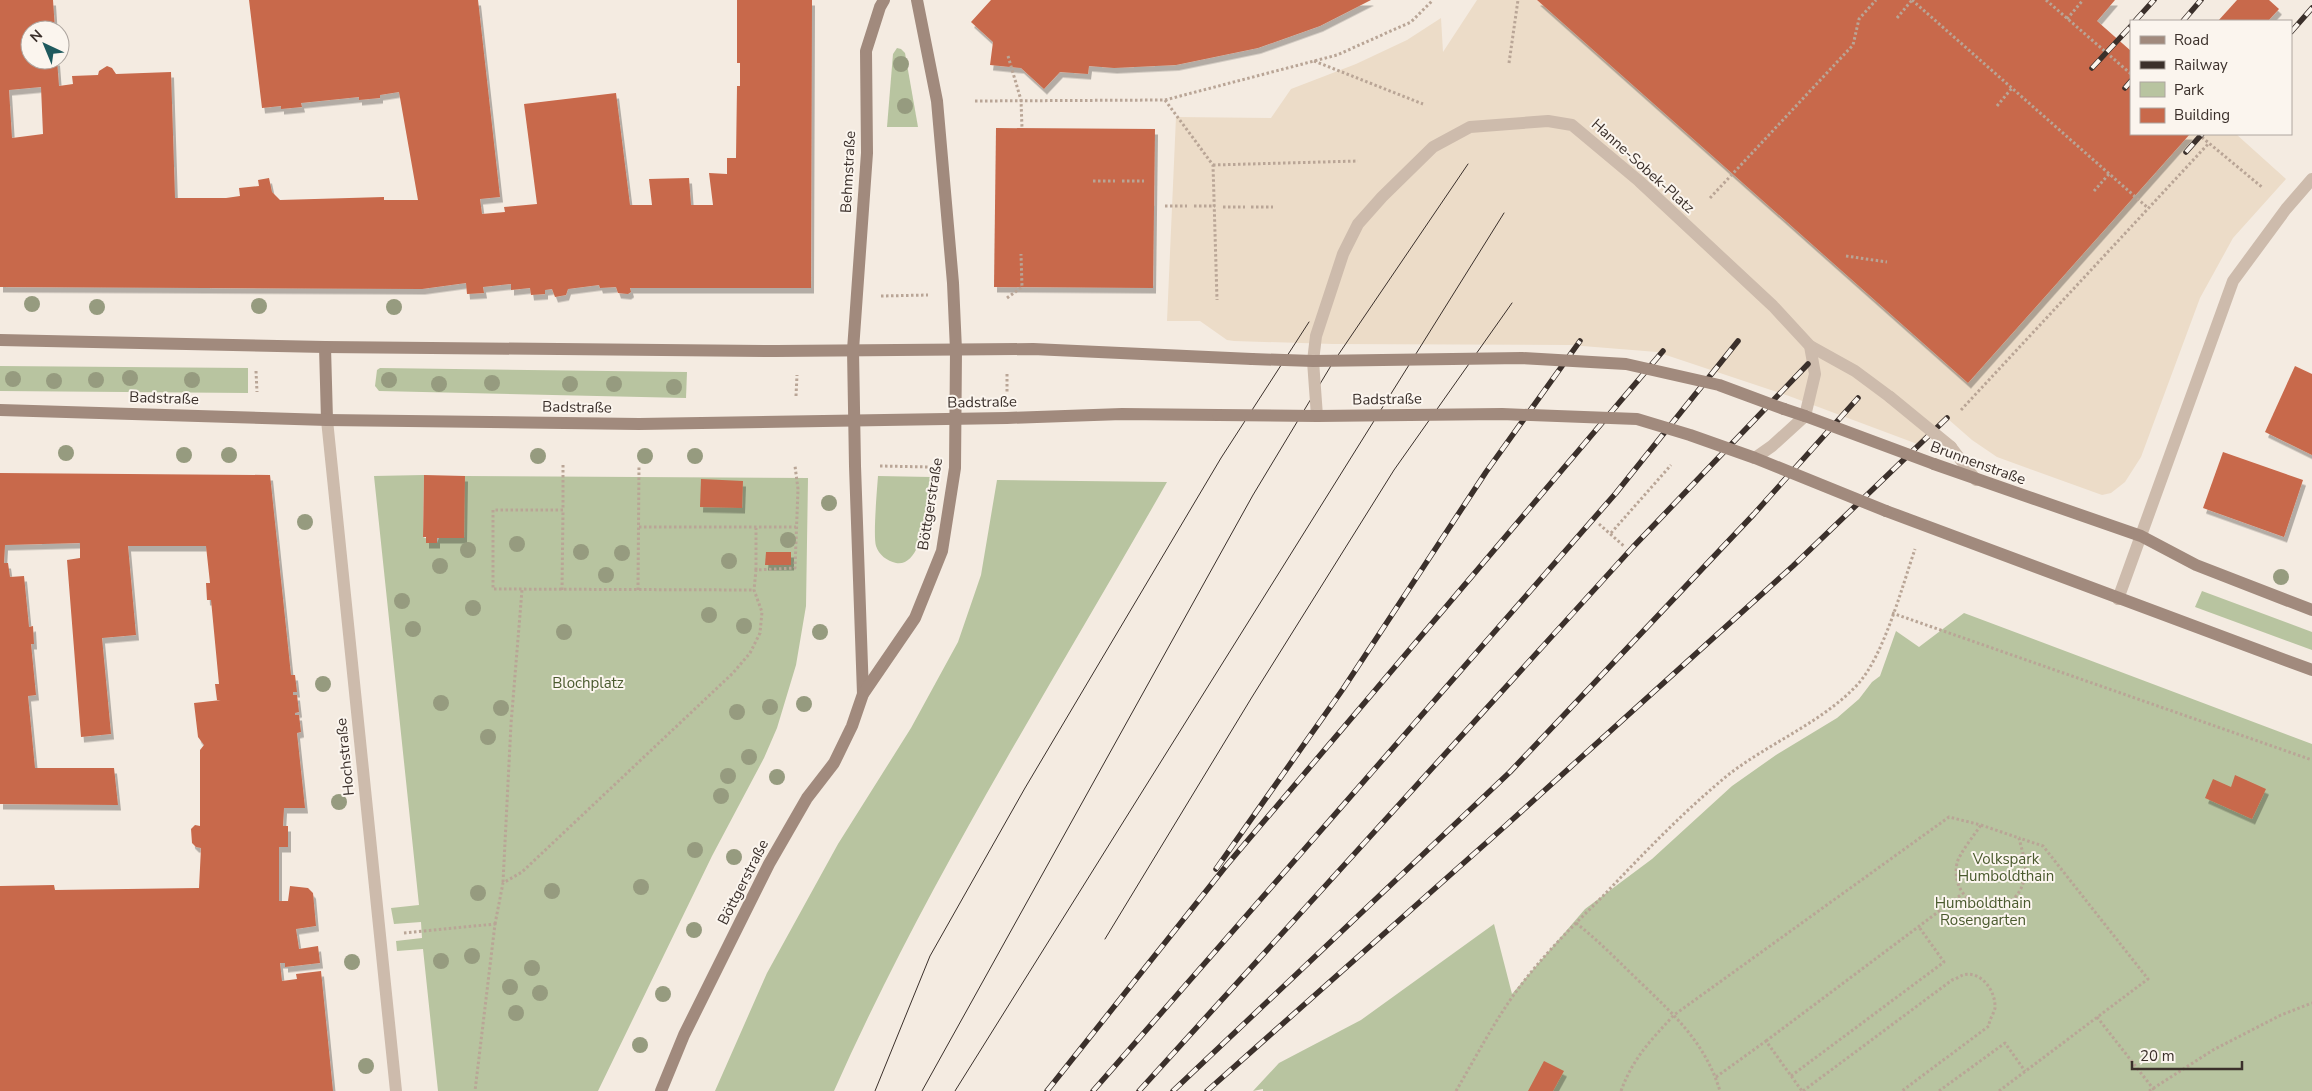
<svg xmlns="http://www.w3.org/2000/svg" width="2312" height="1091" font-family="'Nunito Sans',sans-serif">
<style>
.green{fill:#b8c4a0}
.plaza{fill:#ecdcc8}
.building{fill:#c8694b;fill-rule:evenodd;filter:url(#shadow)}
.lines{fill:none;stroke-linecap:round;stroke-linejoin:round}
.path{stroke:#b9a596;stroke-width:3;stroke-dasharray:2.5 2.5;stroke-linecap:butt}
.lane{stroke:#cdbbac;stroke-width:12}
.street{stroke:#cdbbac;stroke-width:12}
.secondary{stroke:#a18a7d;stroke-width:12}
.tram{stroke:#3b302b;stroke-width:1}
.rail-casing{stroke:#3b302b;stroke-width:5.5}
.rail{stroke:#fbf5ee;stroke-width:4;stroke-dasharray:11;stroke-linecap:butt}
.lane-bridge{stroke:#cdbbac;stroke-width:12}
.secondary-bridge{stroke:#a18a7d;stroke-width:12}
.tree{fill:#969b7f}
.labels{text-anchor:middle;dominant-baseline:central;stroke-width:4;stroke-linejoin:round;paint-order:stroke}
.street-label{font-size:15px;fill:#3b302b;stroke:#fbf5ee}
.park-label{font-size:15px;fill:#4a5a2e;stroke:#fbf5ee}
</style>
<defs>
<filter id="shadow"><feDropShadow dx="3" dy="5.5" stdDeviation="0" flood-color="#0004"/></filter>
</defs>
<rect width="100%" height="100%" fill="#f4ebe1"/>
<!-- green -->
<g class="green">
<polygon points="897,48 901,49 905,53 918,127 887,127 893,54"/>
<polygon points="0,366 248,368 248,393 0,391"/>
<polygon points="380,368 687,372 686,398 379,391 375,386 377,370"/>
<polygon points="424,475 423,537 437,543 465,476 808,478 806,606 796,665 777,728 764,758 712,856 598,1091 438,1091 423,949 397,951 396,941 422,938 421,922 394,924 391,908 419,905 374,476"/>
<path d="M878,476L931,477C928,497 925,568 896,563C887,561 879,555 876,546C873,536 877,490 878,476Z"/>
<path d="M997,480L1167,482C1053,683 928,879 834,1091H715L767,973L838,844L911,728L958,642L981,575Z"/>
<polygon points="2202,591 2312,632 2312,650 2195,607"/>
<polygon points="1964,613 2312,744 2312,1091 1263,1091 1263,1089 1253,1091 1279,1063 1361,1020 1494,924 1512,994 1585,909 1652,859 1732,786 1776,755 1837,718 1859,699 1872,682 1880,676 1896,631 1919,647"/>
</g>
<!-- plaza -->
<polygon class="plaza" points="1477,0 1537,0 1968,383 2190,134 2236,134 2286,179 2233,238 2200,298 2141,457 2125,482 2111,493 2102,495 1997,457 1972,440 1948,419 1920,445 1789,396 1657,352 1570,345 1333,344 1234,341 1227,340 1200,321 1167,321 1176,117 1271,118 1291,89 1356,64 1407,40 1441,18 1443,52"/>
<!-- building -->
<g class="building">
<path d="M0,0H53L55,30H30V60H57L59,86L73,84L72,76L98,75L99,71L107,66L112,68L116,74L171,72L175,198H226L240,196L239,188L259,186L258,180L269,178L272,192L280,200L384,197V200H418L399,92L380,95V98L359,100V97L301,103L302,107L281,109V106L262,108L249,0H478L500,197L480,199L482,214L505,212L504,207L537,204L524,104L616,93L630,205H652L649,179L689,178L691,205H713L709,173L727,174V158H736L737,86H740V63H737V0H812L811,288H630L631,292L628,294L618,293L616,287L600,288L599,285L568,289L566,295L555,297L552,289L545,290V294L531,295L530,288L511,290V284L483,287L484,293L467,294L466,283L422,289L0,287ZM41,87L43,134L12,138L9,90Z"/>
<polygon points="991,0 1371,0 1320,26 1258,48 1176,65 1114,68 1089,66 1088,74 1060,72 1044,89 1021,68 990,65 993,42 971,22"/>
<polygon points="1537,0 2115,0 2097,21 2131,51 2131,134 2190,134 1968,383"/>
<polygon points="2237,0 2269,0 2279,9 2268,21 2218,21"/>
<polygon points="996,128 1155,129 1153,288 994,287"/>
<polygon points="2295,366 2312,374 2312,455 2265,432"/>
<polygon points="2223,452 2303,480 2284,537 2203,508"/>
<polygon points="0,473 270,475 291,675 295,675 297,692 293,692 293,695 297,695 299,712 295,713 295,715 299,715 301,732 297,733 305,808 284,808 283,826 288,826 288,847 279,847 279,901 288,901 290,886 308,888 313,893 316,926 296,929 299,949 318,946 320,963 285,967 285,963 280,963 282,981 297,979 296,974 321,971 333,1091 0,1091 0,886 54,885 55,890 199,888 201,848 196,847 192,843 191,829 195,825 200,826 200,750 204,745 198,737 194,703 221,700 217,700 215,684 219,684 211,600 207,600 206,583 210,583 206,546 128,546 136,635 102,638 111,734 81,737 67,560 80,558 80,543 5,545 4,563 8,563 10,577 24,576 29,627 33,626 34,644 31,644 36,695 28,696 35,768 114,768 118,805 0,804"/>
<polygon points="424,475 465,476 464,538 437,538 437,543 426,543 426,537 423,537"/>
<polygon points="701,479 743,481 742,508 700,507"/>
<polygon points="766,552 791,552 791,565 765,565"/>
<polygon points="2235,775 2266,789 2252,819 2205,798 2213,779 2231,787"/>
<polygon points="1544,1061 1564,1071 1553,1091 1528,1091"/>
</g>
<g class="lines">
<!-- path -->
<g class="path">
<polyline points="1912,0 2148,208"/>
<polyline points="2046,0 2131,74"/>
<polyline points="1897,18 1912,0"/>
<polyline points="2067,19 2083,0"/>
<polyline points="1008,56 1021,100 1022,128"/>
<polyline points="1314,61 1423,104"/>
<polyline points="1509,63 1518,0"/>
<polyline points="1165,100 1213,165 1217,300"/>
<polyline points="975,101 1165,100 1337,55 1411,22 1433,0"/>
<polyline points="1997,106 2012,88"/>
<polyline points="2198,134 2263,188"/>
<polyline points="1213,165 1358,161"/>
<polyline points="1093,181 1115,181"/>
<polyline points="1122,181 1144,181"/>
<polyline points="2094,191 2109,174"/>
<polyline points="1710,198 1853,45 1859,19 1876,0"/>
<polyline points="1165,206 1187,206"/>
<polyline points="1194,206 1215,206"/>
<polyline points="1223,207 1245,207"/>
<polyline points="1251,207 1273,207"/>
<polyline points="1846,256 1887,262"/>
<polyline points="881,296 928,295"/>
<polyline points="1007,298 1022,287 1021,254"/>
<polyline points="256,371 257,392"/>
<polyline points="1007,374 1007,392"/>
<polyline points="796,396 797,375"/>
<polyline points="1961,410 2209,143"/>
<polyline points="563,465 563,510 493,510 493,589 754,590"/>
<polyline points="880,466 929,467"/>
<polyline points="1599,524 1625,547"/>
<polyline points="639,527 796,527"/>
<polyline points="1611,533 1671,465"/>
<polyline points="756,570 756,528"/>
<polyline points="562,590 563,510"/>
<polyline points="638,590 639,465"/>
<polyline points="1892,613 2312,760"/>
<path d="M1981,825L2019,838C2022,851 2028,867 2024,880C2013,925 1948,910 1957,863C1959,854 1975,834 1981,825Z"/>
<polyline points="503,882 511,724 522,590"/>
<path d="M1576,923C1599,941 1618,961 1639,981C1674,1015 1705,1042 1720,1091"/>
<polyline points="495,924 503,883 522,872 733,673 750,653 760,633 762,612 754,590 756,570 795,568 798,489 795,466"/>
<polyline points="404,933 495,924 475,1091"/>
<polyline points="2097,1017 2155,1091"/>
<polyline points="1766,1041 1962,894"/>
<polyline points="1791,1076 1944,962 1919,927"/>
<polyline points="1716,1077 1766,1041 1802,1091"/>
<path d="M1456,1091C1477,1055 1496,1018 1521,985C1545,953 1575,924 1603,896C1643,854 1683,812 1728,775C1769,743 1823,722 1858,684C1884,655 1902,587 1915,549"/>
<path d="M1621,1091C1633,1058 1651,1040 1674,1015L1949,817L1981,825"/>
<path d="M1803,1091L1952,980C1956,979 1960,976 1963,975C1981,970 1996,991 1995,1008C1994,1014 1989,1019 1989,1026L1902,1091"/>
<polyline points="1939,1091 2005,1043 2025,1071"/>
<polyline points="1999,1091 2148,979 2043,846 2019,838"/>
<polyline points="2149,1091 2213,1050 2281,1015 2312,1003"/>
</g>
<!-- lane -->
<g class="lane">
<polyline points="1810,346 1855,371 1890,397"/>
<polyline points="1313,361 1316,336 1343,254 1358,224 1382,197 1433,147 1470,127 1548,121 1572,125 1639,181 1773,306 1810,346 1815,374 1805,416 1772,446 1755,458"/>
<polyline points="1951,447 1976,480"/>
<polyline points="2118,599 2233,281 2286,209 2312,179"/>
</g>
<!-- street -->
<polyline class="street" points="327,420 396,1091"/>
<!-- secondary -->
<g class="secondary">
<polyline points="0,340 325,347 776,351 1033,349 1252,359"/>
<polyline points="325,347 327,420"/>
<polyline points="1784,409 1805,416"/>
<polyline points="0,410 327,420 639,424 1007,418 1122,414 1218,415"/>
<polyline points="1934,464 2141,536 2196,565 2312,610"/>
<polyline points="1886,511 2312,670"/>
<polyline points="863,694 855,466 853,350 867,153 866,51 880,7 884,0"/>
<polyline points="661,1091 684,1035 769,864 807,798 834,763 852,726 863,694 915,618 942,551 955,468 956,350 953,283 937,101 917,0"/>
</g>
<!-- tram -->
<g class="tram">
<polyline points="1105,939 1252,697 1394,470 1512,303"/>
<polyline points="875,1091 930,956 1025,788 1221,458 1309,322"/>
<polyline points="922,1091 1253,495 1332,364 1468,164"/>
<polyline points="955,1091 1504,213"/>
</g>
<defs>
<g id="rail">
<polyline points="2135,21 2154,0"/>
<polyline points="2183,21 2201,0"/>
<polyline points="2291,32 2312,8"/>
<polyline points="2092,68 2131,26"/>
<polyline points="2125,88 2131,81"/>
<polyline points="2186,152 2202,134"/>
<polyline points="1216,869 1343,689 1486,472 1580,341"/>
<polyline points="1047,1091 1226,866 1663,351"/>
<polyline points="1093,1091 1616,493 1738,341"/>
<polyline points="1139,1091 1633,547 1808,364"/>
<polyline points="1173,1091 1510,772 1754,514 1858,398"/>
<polyline points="1207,1091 1503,828 1793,566 1947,418"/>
</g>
</defs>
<!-- rail casing -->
<use href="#rail" class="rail-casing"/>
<!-- rail -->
<use href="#rail" class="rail"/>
<!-- lane-bridge -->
<g class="lane-bridge">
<polyline points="1313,361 1317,416"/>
<polyline points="1890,397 1951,447"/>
</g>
<!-- secondary-bridge -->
<g class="secondary-bridge">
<polyline points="1252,359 1313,361 1522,358 1626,364 1719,385 1784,409"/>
<polyline points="1218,415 1317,416 1502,414 1637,419 1690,435 1755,458 1886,511"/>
<polyline points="1805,416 1934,464"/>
</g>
</g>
<!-- trees -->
<g class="tree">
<circle cx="901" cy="64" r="8"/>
<circle cx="905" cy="106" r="8"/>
<circle cx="32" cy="304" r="8"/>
<circle cx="259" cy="306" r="8"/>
<circle cx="97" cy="307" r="8"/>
<circle cx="394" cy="307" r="8"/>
<circle cx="130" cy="378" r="8"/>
<circle cx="13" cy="379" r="8"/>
<circle cx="96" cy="380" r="8"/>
<circle cx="192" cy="380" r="8"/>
<circle cx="389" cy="380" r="8"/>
<circle cx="54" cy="381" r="8"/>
<circle cx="492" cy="383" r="8"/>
<circle cx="439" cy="384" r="8"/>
<circle cx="570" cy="384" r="8"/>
<circle cx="614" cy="384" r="8"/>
<circle cx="674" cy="387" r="8"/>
<circle cx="66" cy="453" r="8"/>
<circle cx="184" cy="455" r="8"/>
<circle cx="229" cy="455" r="8"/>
<circle cx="538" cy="456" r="8"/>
<circle cx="645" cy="456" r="8"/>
<circle cx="695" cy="456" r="8"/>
<circle cx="829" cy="503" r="8"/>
<circle cx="305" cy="522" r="8"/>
<circle cx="788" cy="540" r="8"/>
<circle cx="517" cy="544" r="8"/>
<circle cx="468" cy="550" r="8"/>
<circle cx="581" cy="552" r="8"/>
<circle cx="622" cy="553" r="8"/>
<circle cx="729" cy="561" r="8"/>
<circle cx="440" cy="566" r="8"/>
<circle cx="606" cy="575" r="8"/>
<circle cx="2281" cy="577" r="8"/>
<circle cx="402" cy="601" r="8"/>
<circle cx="473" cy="608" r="8"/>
<circle cx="709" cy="615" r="8"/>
<circle cx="744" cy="626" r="8"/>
<circle cx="413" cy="629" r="8"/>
<circle cx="564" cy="632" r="8"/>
<circle cx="820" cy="632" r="8"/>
<circle cx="323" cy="684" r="8"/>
<circle cx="441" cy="703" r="8"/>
<circle cx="804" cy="704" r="8"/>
<circle cx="770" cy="707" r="8"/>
<circle cx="501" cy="708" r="8"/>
<circle cx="737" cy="712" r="8"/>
<circle cx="488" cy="737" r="8"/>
<circle cx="749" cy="757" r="8"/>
<circle cx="728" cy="776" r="8"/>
<circle cx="777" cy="777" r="8"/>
<circle cx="721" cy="796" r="8"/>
<circle cx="339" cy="802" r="8"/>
<circle cx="695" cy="850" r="8"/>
<circle cx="734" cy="857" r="8"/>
<circle cx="641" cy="887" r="8"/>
<circle cx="552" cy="891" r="8"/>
<circle cx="478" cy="893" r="8"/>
<circle cx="694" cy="930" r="8"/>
<circle cx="472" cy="956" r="8"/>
<circle cx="441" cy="961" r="8"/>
<circle cx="352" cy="962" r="8"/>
<circle cx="532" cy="968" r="8"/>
<circle cx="510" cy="987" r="8"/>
<circle cx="540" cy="993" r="8"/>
<circle cx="663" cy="994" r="8"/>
<circle cx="516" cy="1013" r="8"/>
<circle cx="640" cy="1045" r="8"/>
<circle cx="366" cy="1066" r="8"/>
</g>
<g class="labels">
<!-- street labels -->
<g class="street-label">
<text transform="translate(1643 166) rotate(42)">Hanne-Sobek-Platz</text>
<text transform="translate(848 172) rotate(-87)">Behmstraße</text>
<text transform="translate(164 398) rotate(2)">Badstraße</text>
<text transform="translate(1387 399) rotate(-1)">Badstraße</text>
<text transform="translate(982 402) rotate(-1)">Badstraße</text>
<text transform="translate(577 407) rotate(1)">Badstraße</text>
<text transform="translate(1978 463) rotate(20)">Brunnenstraße</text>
<text transform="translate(930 504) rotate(-81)">Böttgerstraße</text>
<text transform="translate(345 757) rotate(-96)">Hochstraße</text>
<text transform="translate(743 882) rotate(-63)">Böttgerstraße</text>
</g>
<!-- park labels -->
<g class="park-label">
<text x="588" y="683">Blochplatz</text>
<text x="2006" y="859">Volkspark<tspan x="2006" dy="17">Humboldthain</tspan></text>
<text x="1983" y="903">Humboldthain<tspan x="1983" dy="17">Rosengarten</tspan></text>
</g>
</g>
<!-- legend -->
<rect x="2130" y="20" width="162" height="115" fill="#fbf5ee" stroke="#aea6a0"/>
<rect x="2140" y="36" width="25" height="8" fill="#a18a7d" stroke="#aea6a0"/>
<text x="2174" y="45" font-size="15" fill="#3b302b">Road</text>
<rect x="2140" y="61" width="25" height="8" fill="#3b302b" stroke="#aea6a0"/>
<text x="2174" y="70" font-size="15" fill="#3b302b">Railway</text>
<rect x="2140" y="82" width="25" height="15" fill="#b8c4a0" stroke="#aea6a0"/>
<text x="2174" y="95" font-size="15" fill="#3b302b">Park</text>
<rect x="2140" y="108" width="25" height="15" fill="#c8694b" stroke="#aea6a0"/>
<text x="2174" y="120" font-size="15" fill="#3b302b">Building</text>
<!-- north arrow -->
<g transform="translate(45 45) rotate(316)"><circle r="24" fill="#fbf5ee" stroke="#aea6a0"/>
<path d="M0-4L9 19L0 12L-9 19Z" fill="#1f5a5e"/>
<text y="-8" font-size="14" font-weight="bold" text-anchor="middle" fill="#3b302b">N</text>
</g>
<!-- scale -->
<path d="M2132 1061v8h110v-8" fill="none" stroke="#3b302b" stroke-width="2.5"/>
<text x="2140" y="1061" font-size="15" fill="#3b302b" stroke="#fbf5ee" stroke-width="4" paint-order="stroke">20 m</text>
</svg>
